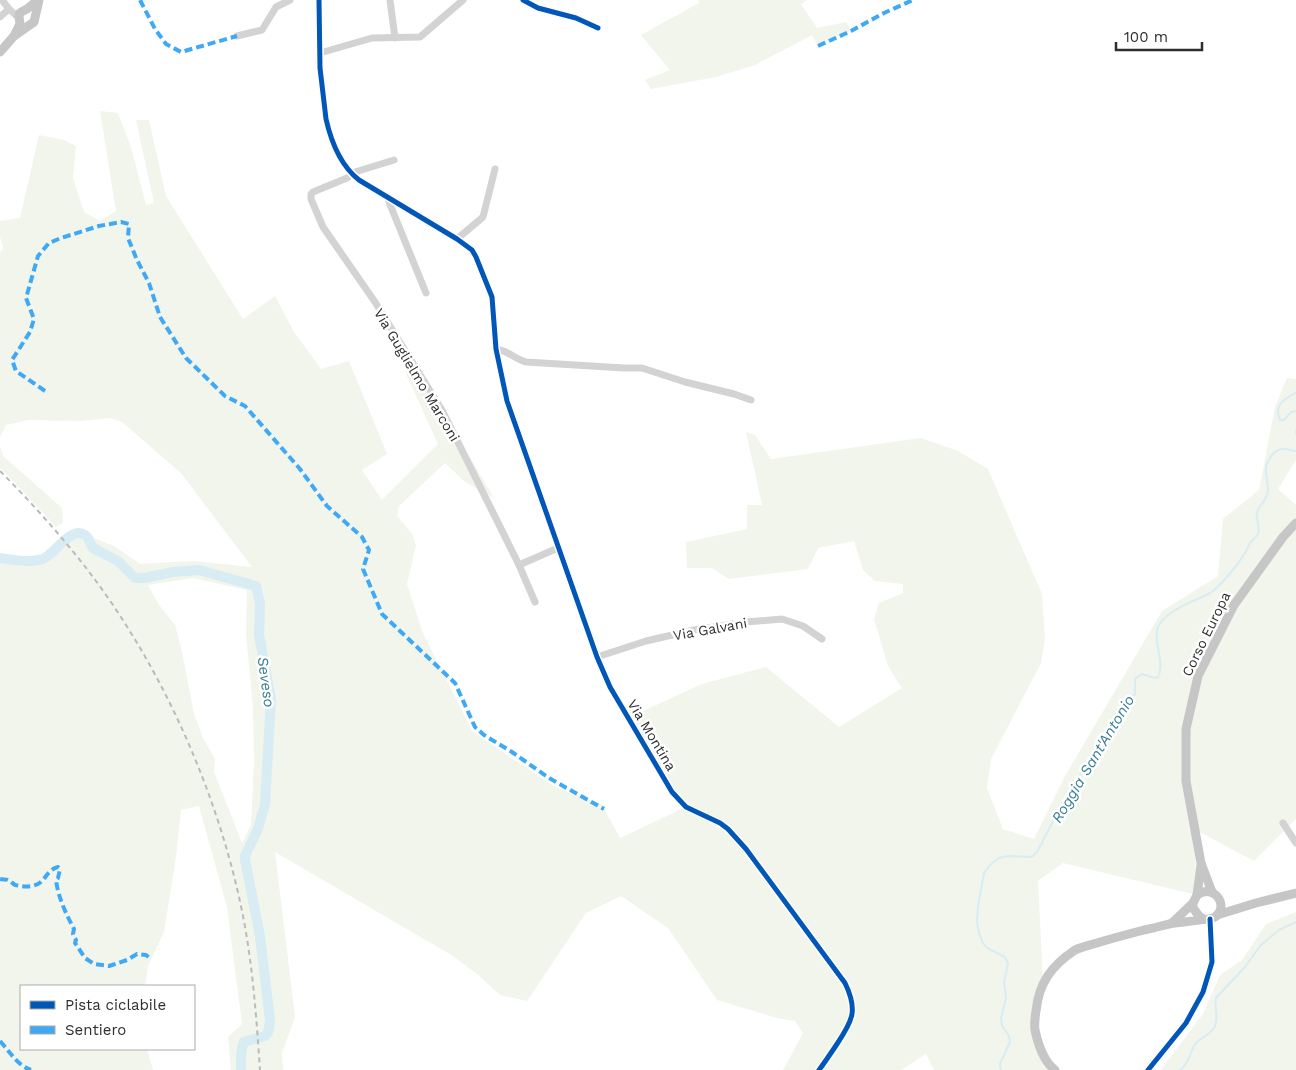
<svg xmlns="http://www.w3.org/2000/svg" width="1296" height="1070" font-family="'Work Sans',sans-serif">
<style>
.green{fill:#f2f5eb;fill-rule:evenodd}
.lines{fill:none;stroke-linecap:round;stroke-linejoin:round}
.stream{stroke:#d7ecf3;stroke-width:2}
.river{stroke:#d7ecf3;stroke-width:10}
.minor{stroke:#d3d3d3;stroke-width:7}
.major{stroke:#c6c6c6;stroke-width:9}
.rail{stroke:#bababa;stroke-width:2;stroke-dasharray:5 4;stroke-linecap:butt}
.quiet{stroke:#3fa9f5;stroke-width:4;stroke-dasharray:8 4;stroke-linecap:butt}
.cycleway-casing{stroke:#fff;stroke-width:8}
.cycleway{stroke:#0057b8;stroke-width:5}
.labels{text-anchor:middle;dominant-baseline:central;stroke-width:5;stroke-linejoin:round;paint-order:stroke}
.street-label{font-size:14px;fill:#2e2e2e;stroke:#fff}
.water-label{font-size:15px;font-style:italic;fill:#377f95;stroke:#fff}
</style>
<rect width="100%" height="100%" fill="#fff"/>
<!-- green -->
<g class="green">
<polygon points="698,0 807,0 801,4 817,28 846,22 851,31 818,46 812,35 755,65 716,77 651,89 645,80 670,70 641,35 699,3"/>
<path d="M100,111L118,113L131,147L146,205L154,203L136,120H149L166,196L243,319L275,296L294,332L321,369L349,361L387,454L362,470L382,500L438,444L406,374L409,359L442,410L494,498L465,482L445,463L399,506L397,516L412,534L416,545L407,584L422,631L472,731L555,787L602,805L620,838L686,807L672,792L628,718L702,684L766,667L839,727L902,688L888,666L874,619L879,603L903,593V584L875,581L863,570L854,541L818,548L808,569L729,579L712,568H687L686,542L747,529V505H762L746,432L755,435L771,459L921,438L958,451L988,469L1042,594L1045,639L1041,663L991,759L987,788L1003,829L1034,839L1065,776L1162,611L1218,576L1223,519L1259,490L1275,407L1287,378L1296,379V460L1278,489L1296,505V819L1254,861L1194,829L1197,895L1063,863L1038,881L1043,981L1037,1001L1038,1046L1055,1070H934L926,1054L901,1070H783L803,1033L795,1021L777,1018L717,1000L668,928L621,896L586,913L527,1001L500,995L477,974L453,956L275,852L295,1017L282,1053L283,1070H231L228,1037L242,1024L227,907L199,806L181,810L176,857L164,932L148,966L145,986H21V1049H147L153,1070H0V561C14,562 31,563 44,558C62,551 61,532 84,534L114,546L140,564L193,561L252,567L181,473L122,422L111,418L80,421L28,420L6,425L0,437V253L3,249L0,236V221L20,218L39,135L64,140L76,146L73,178L84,212L100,221L116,211ZM193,578L247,590L246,634L253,707L254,762L251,825L242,843L214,772L215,759L203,738L194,714L182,652L175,625L159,605L148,585Z"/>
<polygon points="0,446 3,456 62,508 63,523 56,527 13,481 0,468"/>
<polygon points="1296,912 1296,1070 1161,1070 1203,1014 1220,975 1242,960 1266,924"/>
</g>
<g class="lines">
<!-- stream -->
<g class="stream">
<path d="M1296,393C1284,399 1273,406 1280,420H1284L1291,412L1296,411"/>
<polyline points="1296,430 1296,433"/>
<path d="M1001,1070L1000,1064L1010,1042L1009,1036L1002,1026L1001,1018L1006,998L1004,982L1008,964L1005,957L987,948L983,943L979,933L977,922L978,906L984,873L990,865L999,858L1008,856L1030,857L1033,856L1037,852L1063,802L1106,733L1122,718L1126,702L1135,694V679L1142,674L1155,678L1158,677C1166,662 1151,639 1159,625C1167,610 1195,601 1210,593C1220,587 1239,563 1245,553C1247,550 1248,546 1250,543C1252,540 1256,538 1258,534C1261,527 1255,518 1257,512C1260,504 1267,500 1268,491C1269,478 1261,471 1270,458C1272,454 1277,450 1281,449C1287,448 1291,451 1296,451"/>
<path d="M1181,1070C1183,1067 1186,1064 1188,1060C1191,1054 1192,1047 1197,1042C1203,1036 1211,1035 1215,1026C1219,1016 1214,1007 1216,998L1244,968L1261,945L1279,930L1296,922"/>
</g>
<!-- river -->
<path class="river" d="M0,558C14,560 30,563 43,559C55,554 71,525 85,535C89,537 90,544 93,548L118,561L135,578H144L173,572L199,570L256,586L260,603L259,635L271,699L265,804L258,829L245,856V860L260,936L270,1020L268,1033L265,1036L244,1042C240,1050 241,1060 241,1070"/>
<!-- minor -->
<g class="minor">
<polyline points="2,0 9,9 19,18"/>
<path d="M319,0L320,68L326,119C331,141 341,166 359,180L457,239L472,250L476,257L492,297L496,349L507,401L597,657L610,687L672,792L686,807L720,823L728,829L746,849L845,983C858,1010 853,1020 837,1044C831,1053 825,1062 819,1070"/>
<polyline points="390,0 395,38"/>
<polyline points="523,0 538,8 576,18 598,28"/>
<polyline points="0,17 9,9"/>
<polyline points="237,36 262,30 276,7 290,0"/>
<polyline points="320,53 372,38 420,37 463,0"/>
<polyline points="394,160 355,172 347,178 313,192 311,194 311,199 323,227 375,302 442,410 519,565 535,602"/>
<polyline points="390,199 389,202 426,293"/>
<polyline points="457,239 483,217 495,169"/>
<path d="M496,349C507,350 515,359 526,362L624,368H642L685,382L734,394L751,400"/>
<polyline points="519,565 558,548"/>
<polyline points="597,657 646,641 694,630 746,622 782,619 803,626 822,639"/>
<polyline points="1283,823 1296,843"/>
<polyline points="1148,1070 1186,1023 1203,992 1212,962 1210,919"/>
</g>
<!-- major -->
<g class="major">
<polyline points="15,34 20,24 19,16 20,13 23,11 27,9 38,0"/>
<polyline points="0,52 14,36 34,22 39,0"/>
<polyline points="1201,865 1197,895 1193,903 1193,908 1199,916 1204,919"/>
<polyline points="1212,892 1201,863 1186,781 1186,729 1198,676 1234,605 1283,537 1296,523"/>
<polyline points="1217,915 1256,903 1296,893"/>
<polyline points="1172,923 1193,903"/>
<path d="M1055,1070C1043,1061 1038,1044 1035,1030C1034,1024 1035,1018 1036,1011C1039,983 1051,966 1075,950C1081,947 1090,945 1097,943C1113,938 1129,934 1144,930C1154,928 1164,925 1174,923C1182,922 1210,920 1215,917C1230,906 1214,883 1197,895"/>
</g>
<!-- rail -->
<path class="rail" d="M0,471C29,500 57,531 83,564C157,658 213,781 239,897C252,954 256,1012 260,1070"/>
<!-- quiet -->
<g class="quiet">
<polyline points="140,0 155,29 166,44 181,52 237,36"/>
<polyline points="818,46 851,31 884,13 913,0"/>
<polyline points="45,391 16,371 12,360 30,332 34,319 26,298 38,256 49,243 61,238 99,226 121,222 129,224 128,238 137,260 149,283 160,317 186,358 225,396 245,406 300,469 327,506 362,537 369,550 363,569 382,614 455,683 475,727 484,735 512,752 549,778 604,809"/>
<path d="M0,879C3,880 6,879 8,880C11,881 13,884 15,885C24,887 36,888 43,880C47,875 50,869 58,867L60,869L58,878L56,880C58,897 66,914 74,929L73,934L76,940L75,943L85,958L94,964L109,966L127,960L137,954L146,955L151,959"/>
<path d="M0,1041C10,1052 17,1065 31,1070"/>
</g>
<defs>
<g id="cycleway">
<path d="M319,0L320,68L326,119C331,141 341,166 359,180L457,239L472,250L476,257L492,297L496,349L507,401L597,657L610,687L672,792L686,807L720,823L728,829L746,849L845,983C858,1010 853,1020 837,1044C831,1053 825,1062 819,1070"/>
<polyline points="523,0 538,8 576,18 598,28"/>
<polyline points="1148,1070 1186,1023 1203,992 1212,962 1210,919"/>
</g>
</defs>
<!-- cycleway casing -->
<use href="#cycleway" class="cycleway-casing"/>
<!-- cycleway -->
<use href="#cycleway" class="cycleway"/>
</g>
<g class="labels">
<!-- street labels -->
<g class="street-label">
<text transform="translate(417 375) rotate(59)">Via Guglielmo Marconi</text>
<text transform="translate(710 629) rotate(-10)">Via Galvani</text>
<text transform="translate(1206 634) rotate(-64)">Corso Europa</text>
<text transform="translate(652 735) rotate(59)">Via Montina</text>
</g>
<!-- water labels -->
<g class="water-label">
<text transform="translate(266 682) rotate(82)">Seveso</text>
<text transform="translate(1093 759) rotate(-59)">Roggia Sant'Antonio</text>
</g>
</g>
<!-- legend -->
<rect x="20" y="985" width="175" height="65" fill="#ffffff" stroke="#ababab"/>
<rect x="30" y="1001" width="25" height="8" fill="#0057b8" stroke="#ababab"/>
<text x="65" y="1010" font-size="15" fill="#2e2e2e">Pista ciclabile</text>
<rect x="30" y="1026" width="25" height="8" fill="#3fa9f5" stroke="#ababab"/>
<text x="65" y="1035" font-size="15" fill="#2e2e2e">Sentiero</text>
<!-- scale -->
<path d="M1116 42v8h86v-8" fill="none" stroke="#2e2e2e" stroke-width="2.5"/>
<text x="1124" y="42" font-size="15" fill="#2e2e2e" stroke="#ffffff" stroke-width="4" paint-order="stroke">100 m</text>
</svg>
